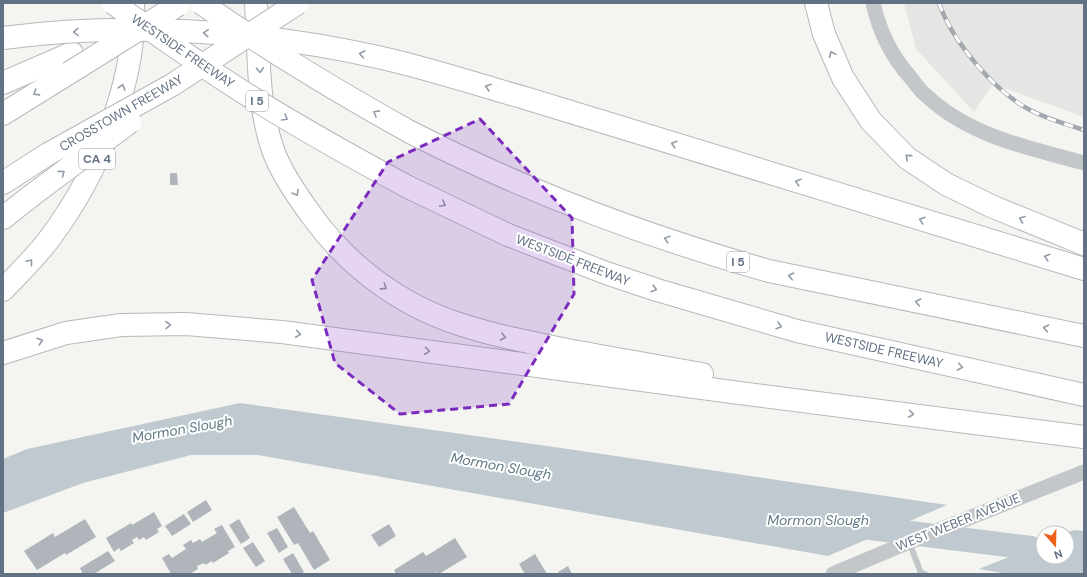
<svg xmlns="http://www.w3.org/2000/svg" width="1087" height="577" font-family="'DM Sans',sans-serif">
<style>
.built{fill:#e5e6e4}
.water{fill:#bfc9cf}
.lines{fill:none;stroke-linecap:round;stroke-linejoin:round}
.river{stroke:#bfc9cf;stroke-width:24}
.building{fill:#afb5bb}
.motorway-casing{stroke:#b6b8bc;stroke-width:24}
.service{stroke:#c4c7ca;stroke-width:6}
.tertiary{stroke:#c4c7ca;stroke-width:15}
.motorway{stroke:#fff;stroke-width:22}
.rail-casing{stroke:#a3a8af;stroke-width:4.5}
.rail{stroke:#fff;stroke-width:3;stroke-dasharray:9;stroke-linecap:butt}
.motorway-bridge-casing{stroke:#b6b8bc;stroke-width:24;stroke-linecap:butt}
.motorway-bridge{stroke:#fff;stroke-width:22}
.oneway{stroke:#919ca8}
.marked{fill:#7b2cbf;fill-opacity:0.2;stroke:#7b2cbf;stroke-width:3;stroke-dasharray:8 5;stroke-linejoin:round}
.labels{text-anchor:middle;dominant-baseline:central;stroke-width:4;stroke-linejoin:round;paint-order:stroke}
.shield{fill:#fff;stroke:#919ca8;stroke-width:1}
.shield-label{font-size:12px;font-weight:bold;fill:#627183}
.street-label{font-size:13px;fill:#627183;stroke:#fff}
.water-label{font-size:14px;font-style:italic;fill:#627a87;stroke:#fff}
</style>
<rect width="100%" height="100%" fill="#f4f5f0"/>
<!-- built -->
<polygon class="built" points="904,3 1084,3 1084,117 993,84 974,112 916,49"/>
<!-- water -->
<g class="water">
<polygon points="240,403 568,449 947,505 828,556 258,455 191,455 83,483 3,513 3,459 27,449"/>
<polygon points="1074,530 1084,531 1084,574 1008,574 979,569 1043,543 1043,557 1067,557 1066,533"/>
</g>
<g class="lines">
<!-- river -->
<polyline class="river" points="854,526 1031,548"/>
</g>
<!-- building -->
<g class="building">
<polygon points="170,173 177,173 178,185 170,185"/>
<polygon points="206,500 212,510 193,522 187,512"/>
<polygon points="294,507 310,533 313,531 330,560 314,570 298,543 294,545 277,517"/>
<polygon points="154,512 162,526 157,529 159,532 146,540 144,537 139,540 137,537 132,540 134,543 121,551 119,548 114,552 106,538 131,523 132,525"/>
<polygon points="184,514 191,524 172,536 165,526"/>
<polygon points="85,519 96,537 66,555 65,553 37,570 24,551 53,533 55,537"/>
<polygon points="239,519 250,538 241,544 229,525"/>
<polygon points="389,524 396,536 379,547 371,535"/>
<polygon points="222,525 235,547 228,551 229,553 213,563 212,561 205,565 204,563 197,566 198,569 190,574 171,574 162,558 169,554 172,558 186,549 183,545 191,540 193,543 200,539 202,542 217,533 214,529"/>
<polygon points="277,528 288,547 279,553 267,533"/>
<polygon points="455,538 467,557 439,574 437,574 436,572 433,574 396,574 394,570 423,552 426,556"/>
<polygon points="253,542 265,561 256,567 243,548"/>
<polygon points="108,551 115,561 94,574 83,574 80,568"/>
<polygon points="293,553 304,572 301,574 292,574 283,559"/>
<polygon points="535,554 547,574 525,574 519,564"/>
<polygon points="568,566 572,574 560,574 558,572"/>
</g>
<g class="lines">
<defs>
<g id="motorway">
<path d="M256,3C259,52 257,104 273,150C281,173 298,197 312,216C348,266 400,305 459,324C498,337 538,344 578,352C619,359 660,367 702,374"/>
<polyline points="816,3 824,34 843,78 871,121 907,158 946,184 991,206 1084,244"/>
<polyline points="3,83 72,53"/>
<polyline points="525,98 1084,269"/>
<polyline points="3,114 69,73"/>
<path d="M410,132C525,191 645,236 769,271L1084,336"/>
<polyline points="3,183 48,154"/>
<polyline points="408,187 508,235 606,273 657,290 797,331 1084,395"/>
<polyline points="3,218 31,196"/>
<path d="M3,290C19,273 36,257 50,238C97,175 137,83 133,3"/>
<polyline points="3,353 66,333 121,325 186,324 282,332 732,392 1084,437"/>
</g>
</defs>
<!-- motorway casing -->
<use href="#motorway" class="motorway-casing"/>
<!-- service -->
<polyline class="service" points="909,542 921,573 925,574"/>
<!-- tertiary -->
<g class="tertiary">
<path d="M873,3C879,30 892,57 911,78C916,85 922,93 929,98C972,137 1030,148 1084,163"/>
<polyline points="833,574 909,542 1084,472"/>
</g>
<!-- motorway -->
<use href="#motorway" class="motorway"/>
<defs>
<path id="rail" d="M939,3C952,41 994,91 1030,110C1047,119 1066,124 1084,130"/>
</defs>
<!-- rail casing -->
<use href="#rail" class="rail-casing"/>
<!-- rail -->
<use href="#rail" class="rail"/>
<defs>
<g id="motorway-bridge">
<path d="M113,3C159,36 206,69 254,99C304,130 356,159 408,187"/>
<path d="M201,3C268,50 338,92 410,132"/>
<path d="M3,38C124,22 254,30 373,56C425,67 475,84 525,98"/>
<polyline points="69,73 178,5"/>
<polyline points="48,154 172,85 298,3"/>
<polyline points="31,196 130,122"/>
</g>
</defs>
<!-- motorway-bridge casing -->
<use href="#motorway-bridge" class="motorway-bridge-casing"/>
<!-- motorway-bridge -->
<use href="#motorway-bridge" class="motorway-bridge"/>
</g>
<!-- one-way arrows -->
<defs><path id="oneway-chevron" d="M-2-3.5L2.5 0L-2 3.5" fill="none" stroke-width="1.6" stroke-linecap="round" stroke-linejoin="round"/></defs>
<g class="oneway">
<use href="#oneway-chevron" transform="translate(76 32) rotate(178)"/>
<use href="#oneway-chevron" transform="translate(206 33) rotate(-176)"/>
<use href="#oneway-chevron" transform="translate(362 54) rotate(-169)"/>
<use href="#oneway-chevron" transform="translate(832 54) rotate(-114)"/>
<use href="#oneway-chevron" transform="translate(260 70) rotate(87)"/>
<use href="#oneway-chevron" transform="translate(122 87) rotate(-74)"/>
<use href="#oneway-chevron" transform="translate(488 87) rotate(-164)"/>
<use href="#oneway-chevron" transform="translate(36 93) rotate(148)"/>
<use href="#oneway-chevron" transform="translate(376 113) rotate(-151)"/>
<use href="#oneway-chevron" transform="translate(285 118) rotate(31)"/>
<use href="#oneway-chevron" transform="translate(674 144) rotate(-163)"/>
<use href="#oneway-chevron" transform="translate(908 157) rotate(-140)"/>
<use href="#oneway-chevron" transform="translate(62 173) rotate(-37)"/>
<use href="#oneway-chevron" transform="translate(798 182) rotate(-163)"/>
<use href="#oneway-chevron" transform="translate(296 193) rotate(59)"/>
<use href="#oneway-chevron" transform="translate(443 204) rotate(26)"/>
<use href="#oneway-chevron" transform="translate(1022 219) rotate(-158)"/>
<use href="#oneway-chevron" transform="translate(922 220) rotate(-163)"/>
<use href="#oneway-chevron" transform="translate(667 239) rotate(-161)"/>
<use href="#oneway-chevron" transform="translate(1047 257) rotate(-163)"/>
<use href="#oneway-chevron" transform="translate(30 262) rotate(-50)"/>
<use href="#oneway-chevron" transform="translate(791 276) rotate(-168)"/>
<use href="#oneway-chevron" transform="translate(384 287) rotate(33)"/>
<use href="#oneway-chevron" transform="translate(654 289) rotate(18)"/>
<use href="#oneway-chevron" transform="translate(918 302) rotate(-168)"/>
<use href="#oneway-chevron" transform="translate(168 325) rotate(-1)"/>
<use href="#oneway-chevron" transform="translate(779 326) rotate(16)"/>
<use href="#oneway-chevron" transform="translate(1046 328) rotate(-168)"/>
<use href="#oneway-chevron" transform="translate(298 334) rotate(8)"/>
<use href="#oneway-chevron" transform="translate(503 337) rotate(14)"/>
<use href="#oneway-chevron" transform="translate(40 341) rotate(-18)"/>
<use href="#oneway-chevron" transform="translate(427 351) rotate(8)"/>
<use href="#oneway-chevron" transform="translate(960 367) rotate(13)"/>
<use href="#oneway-chevron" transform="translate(911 414) rotate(8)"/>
</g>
<!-- marked area -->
<path class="marked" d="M480,119L572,218L574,294L509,404L400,414L335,363L312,280L388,162Z"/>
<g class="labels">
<!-- shield labels -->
<g class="shield">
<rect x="246" y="91" width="22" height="20" rx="3"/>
<rect x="79" y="149" width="36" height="20" rx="3"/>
<rect x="727" y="252" width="22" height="20" rx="3"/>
</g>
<g class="shield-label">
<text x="257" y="101">I 5</text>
<text x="97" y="159">CA 4</text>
<text x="738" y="262">I 5</text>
</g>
<!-- street labels -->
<g class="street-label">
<text transform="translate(183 51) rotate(34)">WESTSIDE FREEWAY</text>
<text transform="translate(121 113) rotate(-30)">CROSSTOWN FREEWAY</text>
<text transform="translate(573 260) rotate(21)">WESTSIDE FREEWAY</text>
<text transform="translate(884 350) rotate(13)">WESTSIDE FREEWAY</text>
<text transform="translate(958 522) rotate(-22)">WEST WEBER AVENUE</text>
</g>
<!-- water labels -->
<g class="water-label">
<text transform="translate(182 429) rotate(-10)">Mormon Slough</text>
<text transform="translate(501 466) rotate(10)">Mormon Slough</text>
<text x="818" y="520">Mormon Slough</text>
</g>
</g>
<!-- border -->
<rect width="1087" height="577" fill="none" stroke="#627183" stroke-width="8"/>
<!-- north arrow -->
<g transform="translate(1055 545) rotate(160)"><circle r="19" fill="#ffffff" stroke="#c0c6cd"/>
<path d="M0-3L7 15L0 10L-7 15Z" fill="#eb5f19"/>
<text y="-6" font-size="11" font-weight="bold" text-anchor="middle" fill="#627183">N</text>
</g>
</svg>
